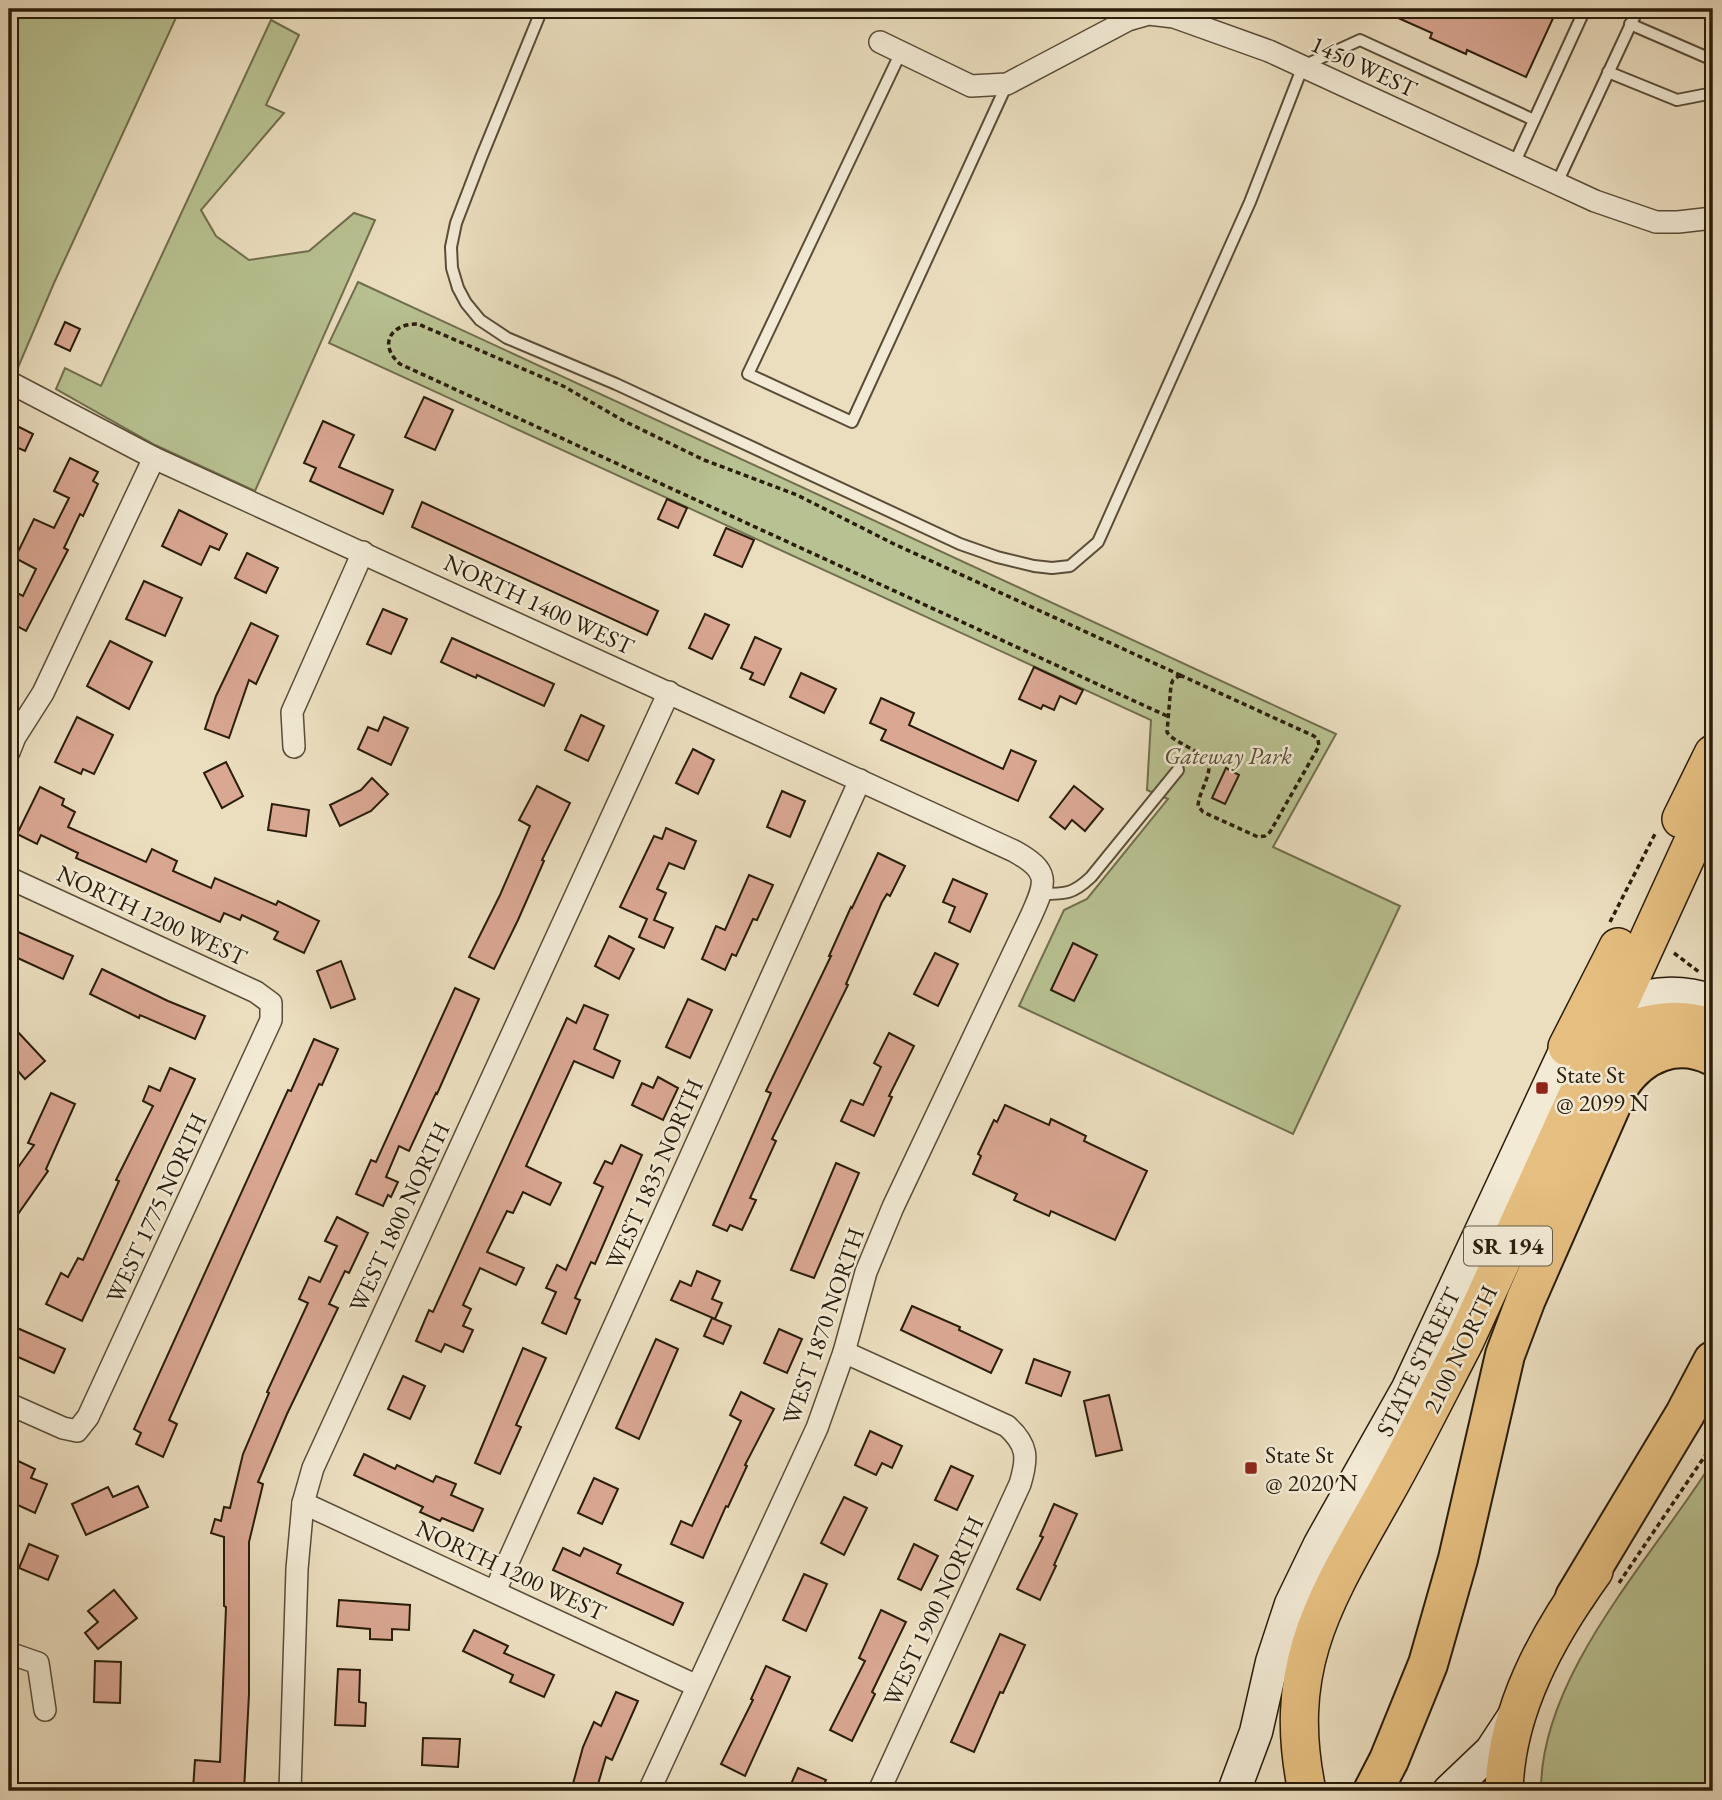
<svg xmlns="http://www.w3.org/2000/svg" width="1722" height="1800" font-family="'EB Garamond',serif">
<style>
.green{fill:#b8c191;stroke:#716f4e;stroke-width:2}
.building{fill:#daa793;stroke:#2a1d0b;stroke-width:2}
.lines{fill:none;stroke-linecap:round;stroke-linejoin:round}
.service-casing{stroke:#5a4d38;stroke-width:14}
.minor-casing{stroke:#5a4d38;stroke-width:24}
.secondary-casing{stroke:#2a1d0b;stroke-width:35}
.trunk-casing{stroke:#2a1d0b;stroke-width:40}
.motorway-casing{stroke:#2a1d0b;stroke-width:42}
.path{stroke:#2a1d0b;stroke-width:3.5;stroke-dasharray:5 3.5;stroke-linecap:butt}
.service{stroke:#f2ead5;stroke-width:10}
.minor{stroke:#f2ead5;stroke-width:21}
.secondary{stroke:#f2ead5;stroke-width:32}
.trunk{stroke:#e6bf80;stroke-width:37}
.motorway{stroke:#e6bf80;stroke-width:38}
.poi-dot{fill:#8f2418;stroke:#f2ead5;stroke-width:2.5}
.labels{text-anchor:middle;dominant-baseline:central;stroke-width:5;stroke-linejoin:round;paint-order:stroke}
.shield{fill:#f2ead5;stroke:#665a48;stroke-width:2}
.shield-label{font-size:23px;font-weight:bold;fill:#2a1d0b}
.street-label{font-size:24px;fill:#2a1d0b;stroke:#f2ead5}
.park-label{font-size:24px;font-style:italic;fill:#554e33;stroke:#f2ead5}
.poi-label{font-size:24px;fill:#2a1d0b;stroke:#f2ead5;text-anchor:start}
</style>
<rect width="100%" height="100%" fill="#ebdebf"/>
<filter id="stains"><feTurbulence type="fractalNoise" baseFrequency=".00286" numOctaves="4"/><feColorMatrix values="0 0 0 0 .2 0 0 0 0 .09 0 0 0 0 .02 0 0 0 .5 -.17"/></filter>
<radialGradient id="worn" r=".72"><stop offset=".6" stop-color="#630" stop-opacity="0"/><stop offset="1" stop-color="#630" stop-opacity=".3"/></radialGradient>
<!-- green -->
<g class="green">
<polygon points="23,9 180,9 54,283 17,370 9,366 9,39"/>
<polygon points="271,20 299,35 266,105 284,113 201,210 216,236 249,260 309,251 354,213 375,220 255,491 155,445 56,389 65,368 101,386"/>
<polygon points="358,282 1336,734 1273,847 1400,906 1293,1134 1019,1006 1064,910 1087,899 1168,799 1147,790 1151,720 329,343"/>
<path d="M1713,1461V1791H1541C1540,1674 1654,1556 1713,1461Z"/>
</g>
<!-- building -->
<g class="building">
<polygon points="1378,9 1544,9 1555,14 1526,77 1467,50 1466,54 1430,38 1432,33"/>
<polygon points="65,322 80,329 70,351 55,344"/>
<polygon points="424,397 453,410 435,450 405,437"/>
<polygon points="323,421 354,435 339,467 393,490 383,514 310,481 316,468 304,463"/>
<polygon points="9,422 33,434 25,451 9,444"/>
<polygon points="70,458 98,472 93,481 98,484 83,516 80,514 64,548 68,550 26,631 9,622 9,589 23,596 36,569 15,558 34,519 54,528 69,498 54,491"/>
<polygon points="667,499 687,508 678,528 658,519"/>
<polygon points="422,502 658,611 647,635 412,527"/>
<polygon points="179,510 227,534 219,550 210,546 201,565 162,546"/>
<polygon points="726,528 754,540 742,567 714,555"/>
<polygon points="247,553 278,568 266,593 235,578"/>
<polygon points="144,581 182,598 165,636 126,619"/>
<polygon points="383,609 407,619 391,654 367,644"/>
<polygon points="705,614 729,625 712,659 689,648"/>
<polygon points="251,623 278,636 256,684 249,680 229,738 205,729 216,696"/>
<polygon points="755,637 781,649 764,685 750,679 753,673 741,668"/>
<polygon points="452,638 554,684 544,706 477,675 476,678 441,662"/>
<polygon points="110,641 152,662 129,709 87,686"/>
<polygon points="1034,667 1083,690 1076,704 1060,696 1054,710 1043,705 1041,709 1019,699"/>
<polygon points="801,673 836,689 824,713 790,697"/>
<polygon points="881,698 914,713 909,725 1003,769 1011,750 1036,761 1018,801 881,740 886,730 870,723"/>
<polygon points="581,715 604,726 588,761 565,750"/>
<polygon points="77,717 113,735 94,774 83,769 81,774 55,762"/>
<polygon points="384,717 408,728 391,765 358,749 368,727 378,731"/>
<polygon points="693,749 714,760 698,794 676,783"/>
<polygon points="226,762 243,796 222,808 204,773"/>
<polygon points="1226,768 1239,775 1225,804 1212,798"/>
<polygon points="372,778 388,794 371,811 340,826 330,805 361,790"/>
<polygon points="537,786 570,803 542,860 544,861 518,920 494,969 469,957 500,895 530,826 519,820"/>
<polygon points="1074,786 1103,809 1085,831 1072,820 1065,829 1050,817"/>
<polygon points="40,787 64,799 62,805 75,812 68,827 146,862 152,849 177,861 173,871 211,888 215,878 276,905 278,901 319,921 304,953 274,939 278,932 242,915 240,920 224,913 220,922 76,858 78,853 41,835 37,844 17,834"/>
<polygon points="782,791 805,801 790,837 767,827"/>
<polygon points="272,804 309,810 306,836 268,830"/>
<polygon points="666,828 696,841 684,869 669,863 657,889 666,893 654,920 673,928 664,948 639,937 647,919 620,907 654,836 662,839"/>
<polygon points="878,853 905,866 890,896 887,894 882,902 846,984 848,985 772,1139 776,1141 750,1198 756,1200 742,1230 730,1225 727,1231 713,1225 771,1093 766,1091 831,956 829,956 851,907 852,908"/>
<polygon points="749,875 773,885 757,920 753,919 736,956 732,954 725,970 702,959 716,926 725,930"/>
<polygon points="953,879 987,894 970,932 949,922 955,907 943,902"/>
<polygon points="9,928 73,956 63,979 9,954"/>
<polygon points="609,936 634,949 619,979 595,966"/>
<polygon points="1073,943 1097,955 1074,1001 1051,990"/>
<polygon points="935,953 958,964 938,1006 914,994"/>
<polygon points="341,961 355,999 331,1008 317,971"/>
<polygon points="102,969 168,1001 205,1016 195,1039 140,1015 139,1018 90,994"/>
<polygon points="455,988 479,999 437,1094 436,1093 409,1151 399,1146 386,1177 398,1182 391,1197 388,1195 383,1206 356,1194 371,1160 376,1162"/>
<polygon points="688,999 712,1010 690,1058 666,1047"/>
<polygon points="584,1005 608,1015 594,1049 620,1061 613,1078 574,1061 526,1166 561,1183 550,1205 523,1192 513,1213 507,1211 487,1252 524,1268 516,1285 480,1268 463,1305 471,1309 463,1326 473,1330 463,1352 445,1344 441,1352 416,1341 429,1310 433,1312 567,1018 576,1023"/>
<polygon points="17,1031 45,1061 25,1079 9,1061 9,1039"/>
<polygon points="889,1033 914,1046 889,1096 892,1097 874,1136 841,1121 851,1100 863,1105 881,1067 874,1063"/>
<polygon points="314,1039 338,1049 322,1085 319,1084 169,1420 177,1424 163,1457 136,1444 141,1433 134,1429 288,1090 291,1091"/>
<polygon points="170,1068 195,1079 82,1321 46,1304 61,1273 68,1277 78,1258 83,1260 119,1181 116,1180 153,1106 143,1101 149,1086 160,1091"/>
<polygon points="658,1077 678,1088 663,1120 632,1105 642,1083 653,1088"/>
<polygon points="51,1093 75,1104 46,1169 48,1171 9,1227 9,1180 34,1145 28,1143"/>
<polygon points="1005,1105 1049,1125 1051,1119 1086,1136 1084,1141 1147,1171 1115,1240 1051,1211 1049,1216 1014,1200 1017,1194 973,1174 981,1156 978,1154 994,1120 997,1122"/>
<polygon points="621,1145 642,1155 595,1264 591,1262 575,1298 580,1300 566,1334 542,1323 556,1292 546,1288 557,1265 566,1270 603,1187 594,1183 605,1161 612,1164"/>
<polygon points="836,1163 859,1173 814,1278 791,1270"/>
<polygon points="337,1217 368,1233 349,1273 345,1271 329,1304 338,1308 287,1414 258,1482 263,1484 249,1542 249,1694 244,1791 193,1789 195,1760 220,1762 226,1607 224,1606 224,1537 211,1533 215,1519 221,1521 224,1507 230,1508 243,1454 269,1393 267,1392 308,1303 299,1299 309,1277 320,1282 337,1246 325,1241"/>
<polygon points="697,1271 720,1281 712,1299 722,1303 715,1319 671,1300 680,1281 691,1286"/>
<polygon points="912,1306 960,1327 959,1330 1002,1350 991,1373 901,1330"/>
<polygon points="712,1318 731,1326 723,1344 704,1336"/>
<polygon points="15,1327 65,1349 54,1373 9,1353 9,1340"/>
<polygon points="779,1329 802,1339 787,1373 764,1363"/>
<polygon points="656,1339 678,1349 639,1439 616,1428"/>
<polygon points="523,1348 546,1358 516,1425 521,1427 500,1474 475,1463"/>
<polygon points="1034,1359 1070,1372 1061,1396 1026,1383"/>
<polygon points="403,1376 425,1386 410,1419 388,1409"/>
<polygon points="741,1392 774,1409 745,1465 747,1466 728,1507 726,1506 703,1558 671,1544 681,1521 692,1526 741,1421 730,1415"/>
<polygon points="1109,1395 1122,1450 1096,1456 1084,1401"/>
<polygon points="870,1431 902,1446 892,1468 882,1463 876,1475 855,1465"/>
<polygon points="364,1454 395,1469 397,1465 433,1482 436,1476 456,1484 451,1495 483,1509 473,1531 442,1518 440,1521 420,1512 423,1507 354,1475"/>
<polygon points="16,1460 35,1469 31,1478 47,1484 35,1513 9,1501 9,1476"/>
<polygon points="951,1466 973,1476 957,1510 935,1500"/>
<polygon points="594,1478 618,1489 602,1524 578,1513"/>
<polygon points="138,1486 148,1507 86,1535 72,1504 108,1487 113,1497"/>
<polygon points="844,1497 867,1508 844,1555 821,1543"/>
<polygon points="1054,1504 1077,1514 1054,1565 1056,1566 1040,1600 1017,1589 1043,1537 1040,1536"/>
<polygon points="29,1544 58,1556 48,1580 19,1568"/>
<polygon points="914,1544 938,1556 921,1590 898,1579"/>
<polygon points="563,1548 580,1556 584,1548 621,1565 617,1573 683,1603 673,1625 553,1570"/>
<polygon points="804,1574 827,1584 806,1631 783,1620"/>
<polygon points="114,1590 137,1618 98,1649 85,1633 98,1622 88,1611"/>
<polygon points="339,1600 410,1605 409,1630 392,1629 392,1640 370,1639 370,1629 337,1626"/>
<polygon points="881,1610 906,1622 872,1692 875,1694 852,1741 830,1730 865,1661 859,1658"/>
<polygon points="474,1630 508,1646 504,1653 554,1675 544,1697 510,1682 513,1675 463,1651"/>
<polygon points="1000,1634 1025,1645 1003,1693 1000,1692 974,1752 951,1742"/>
<polygon points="95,1661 121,1662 120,1703 94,1702"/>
<polygon points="766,1666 790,1677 745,1776 721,1764 753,1700 751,1699"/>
<polygon points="338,1669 360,1670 359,1702 366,1703 365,1726 335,1725"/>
<polygon points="616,1692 638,1701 612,1760 606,1757 596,1791 571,1791 583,1747 594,1722 601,1726"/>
<polygon points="423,1738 460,1739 458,1767 422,1765"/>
<polygon points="798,1768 826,1780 821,1791 788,1791"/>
</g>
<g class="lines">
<defs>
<g id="service">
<polyline points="542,9 481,158 456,223 451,247 452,268 458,288 466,303 480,320 507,338 616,384 960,544 997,557 1034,566 1052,568 1070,566 1098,542 1250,202 1303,66 1360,40 1534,120"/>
<polyline points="1194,24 1201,9"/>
<polyline points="1630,24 1713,60"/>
<polyline points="901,52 748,374 852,422 1007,84"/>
<polyline points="1608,72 1677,100 1713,93"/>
<polyline points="1514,164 1585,9"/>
<polyline points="1557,183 1638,9"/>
<path d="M1041,894C1066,894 1073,894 1091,877L1178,770"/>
</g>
<g id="minor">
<polyline points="880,42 971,86 1007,84 1128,20 1149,14 1174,17 1269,51 1595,201 1656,222 1678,222 1713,218"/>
<path d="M9,382L154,458L1014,851C1050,871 1047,881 1031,916L893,1207L866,1272L844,1352L817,1428L649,1791"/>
<polyline points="294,747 292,712 363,552"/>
<polyline points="9,752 15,737 43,693 154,458"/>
<polyline points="9,878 256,992 271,1003 271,1020 88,1417 77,1431 63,1428 9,1404"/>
<path d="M844,1352L1007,1426C1028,1445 1028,1458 1020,1484L879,1791"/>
<polyline points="303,1503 697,1686"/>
<polyline points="495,1591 860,780"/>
<polyline points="9,1653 38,1663 45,1710"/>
<polyline points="290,1791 297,1569 303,1503 313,1468 669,692"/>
</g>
<g id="secondary">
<path d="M1234,1791L1256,1732L1272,1662L1291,1604L1320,1544L1408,1388L1567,1047C1607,1004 1654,981 1713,1001"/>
<polyline points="1449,1791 1491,1751 1514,1716"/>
</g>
<g id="trunk">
<polyline points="1681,819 1713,754"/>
<polyline points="1567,1047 1618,947"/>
<path d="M1595,1058C1625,1023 1670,1013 1713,1028"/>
<path d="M1307,1791C1281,1666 1325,1600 1383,1497C1412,1446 1438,1393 1465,1341L1713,798"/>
<path d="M1504,1791C1506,1710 1547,1636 1594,1571"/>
</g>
<g id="motorway">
<polyline points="1558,1173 1571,1134 1581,1087"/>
<polyline points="1575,1597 1685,1414 1713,1361"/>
<path d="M1373,1791L1389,1760L1428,1664L1458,1559L1505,1355L1526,1299L1620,1085C1641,1053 1677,1038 1713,1056"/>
</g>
</defs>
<!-- service casing -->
<use href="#service" class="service-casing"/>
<!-- minor casing -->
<use href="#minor" class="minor-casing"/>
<!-- secondary casing -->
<use href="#secondary" class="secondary-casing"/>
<!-- trunk casing -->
<use href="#trunk" class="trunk-casing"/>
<!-- motorway casing -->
<use href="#motorway" class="motorway-casing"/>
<!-- path -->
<g class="path">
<path d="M1180,675L1314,736L1318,740L1319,746L1270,832L1265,836L1258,837L1203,812L1198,806C1199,793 1208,781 1209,768C1210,752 1175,745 1167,732L1171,685L1173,680Z"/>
<path d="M1167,716L400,364C377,344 392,323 418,324L563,386L624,421L704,460L797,495L892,543L1180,675"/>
<polyline points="1610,922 1656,832"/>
<polyline points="1674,953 1699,972"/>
<polyline points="1619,1583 1713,1444"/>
</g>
<!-- service -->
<use href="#service" class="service"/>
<!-- minor -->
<use href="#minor" class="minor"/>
<!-- secondary -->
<use href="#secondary" class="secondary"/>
<!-- trunk -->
<use href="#trunk" class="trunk"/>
<!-- motorway -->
<use href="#motorway" class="motorway"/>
</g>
<!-- markers -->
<g class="poi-dot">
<rect x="1535" y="1081" width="14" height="14" rx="3.5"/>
<rect x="1244" y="1461" width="14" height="14" rx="3.5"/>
</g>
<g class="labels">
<!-- shield labels -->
<rect class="shield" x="1464" y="1226.5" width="88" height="39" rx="5"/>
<g class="shield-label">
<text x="1508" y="1246">SR 194</text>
</g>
<!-- street labels -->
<g class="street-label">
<text transform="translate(1364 66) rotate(25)">1450 WEST</text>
<text transform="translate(539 604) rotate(25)">NORTH 1400 WEST</text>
<text transform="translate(152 915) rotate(25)">NORTH 1200 WEST</text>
<text transform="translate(654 1174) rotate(-66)">WEST 1835 NORTH</text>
<text transform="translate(156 1208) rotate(-65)">WEST 1775 NORTH</text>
<text transform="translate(399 1217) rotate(-65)">WEST 1800 NORTH</text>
<text transform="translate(823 1326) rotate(-71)">WEST 1870 NORTH</text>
<text transform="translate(1460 1349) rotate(-64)">2100 NORTH</text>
<text transform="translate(1418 1362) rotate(-64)">STATE STREET</text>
<text transform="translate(511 1570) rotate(25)">NORTH 1200 WEST</text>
<text transform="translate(933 1611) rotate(-65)">WEST 1900 NORTH</text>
</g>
<!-- park labels -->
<g class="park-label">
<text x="1228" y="755">Gateway Park</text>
</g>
<!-- poi labels -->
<g class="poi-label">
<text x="1556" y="1074">State St<tspan x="1556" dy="28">@ 2099 N</tspan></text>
<text x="1265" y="1454">State St<tspan x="1265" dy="28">@ 2020 N</tspan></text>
</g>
</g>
<!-- margin -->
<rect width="1722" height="1800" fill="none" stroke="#ebdebf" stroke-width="35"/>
<rect x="10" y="10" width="1701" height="1779" fill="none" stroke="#2a1d0b" stroke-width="3.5"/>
<rect x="18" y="18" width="1687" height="1765" fill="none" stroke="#2a1d0b" stroke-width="2"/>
<rect width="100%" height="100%" filter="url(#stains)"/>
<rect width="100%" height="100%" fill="url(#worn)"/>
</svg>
